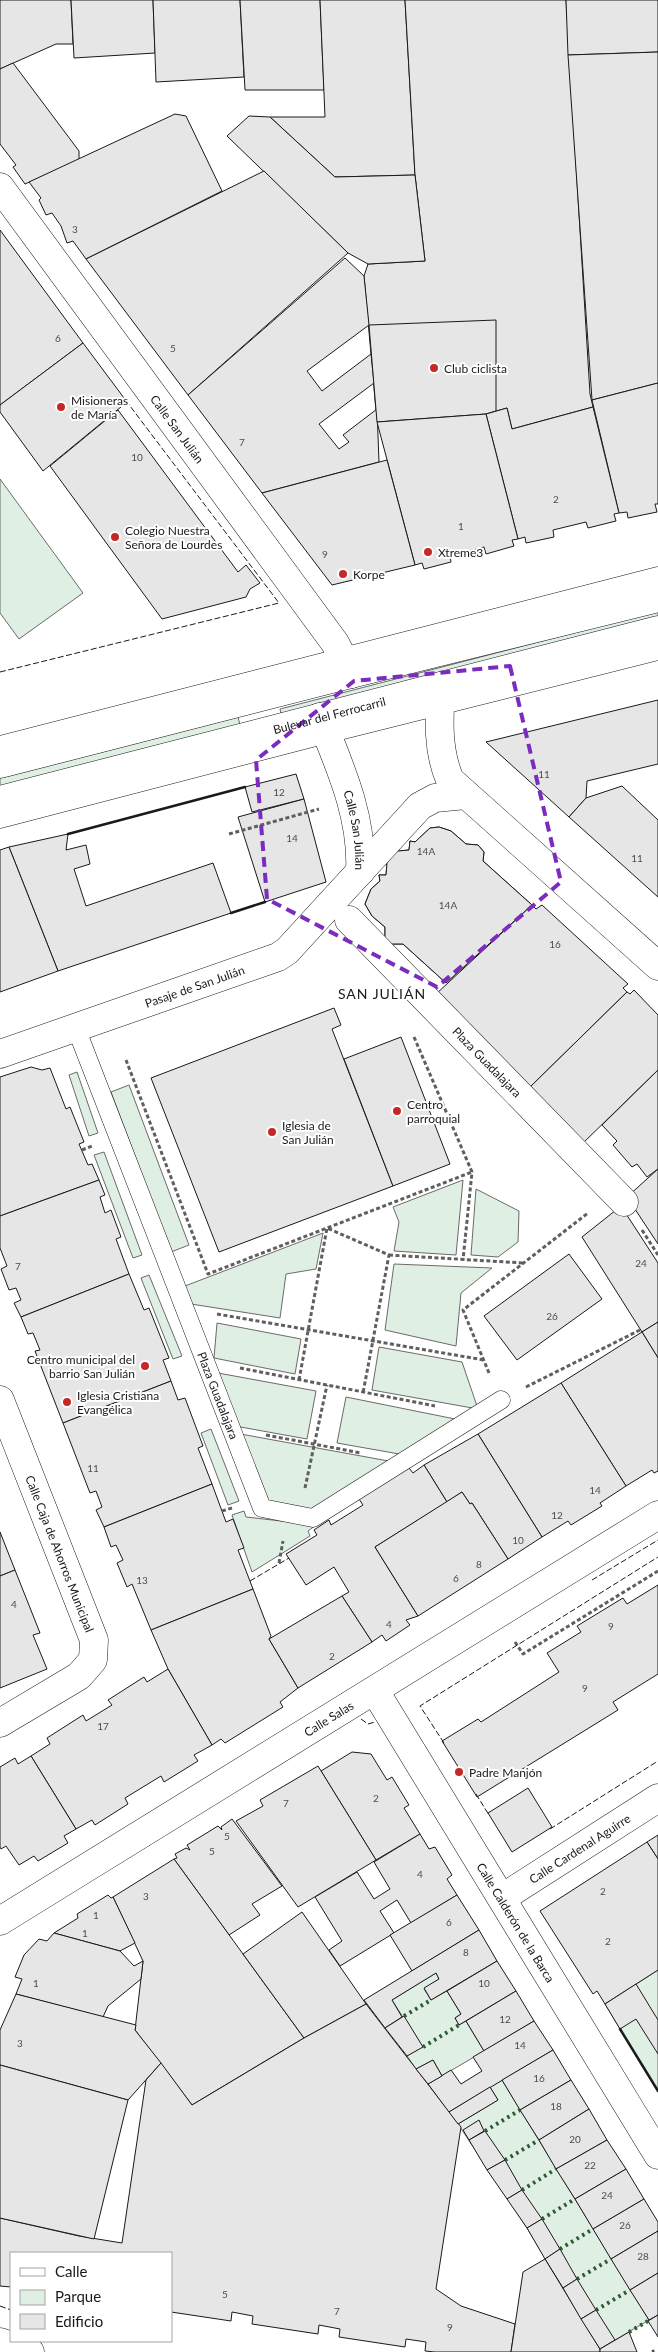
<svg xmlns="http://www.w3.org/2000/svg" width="658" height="2352" font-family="Lato,sans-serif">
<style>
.green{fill:#e0efe3;stroke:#6a6a6a}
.building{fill:#e6e6e6;stroke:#1a1a1a;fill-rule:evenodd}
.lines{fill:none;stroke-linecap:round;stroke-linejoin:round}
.service-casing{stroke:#1a1a1a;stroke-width:19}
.minor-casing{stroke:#1a1a1a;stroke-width:29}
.secondary-casing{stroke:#1a1a1a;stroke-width:29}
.path{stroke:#5f5f5f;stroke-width:3;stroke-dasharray:4 2.5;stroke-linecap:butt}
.service{stroke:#fff;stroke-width:18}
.minor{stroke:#fff;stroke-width:28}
.secondary{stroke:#fff;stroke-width:28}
.hedge{stroke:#2b5a34;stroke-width:4;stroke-dasharray:2.5 4;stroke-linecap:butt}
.fence{stroke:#1a1a1a;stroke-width:1;stroke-dasharray:6 2.5;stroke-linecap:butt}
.wall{stroke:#1a1a1a;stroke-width:2.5}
.marked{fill:none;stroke:#7b2cbf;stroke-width:4;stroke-dasharray:10 6;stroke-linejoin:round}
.poi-dot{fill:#c62828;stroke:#fff;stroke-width:2}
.labels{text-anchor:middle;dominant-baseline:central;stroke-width:4;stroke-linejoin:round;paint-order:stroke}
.number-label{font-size:10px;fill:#4d4d4d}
.poi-label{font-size:12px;fill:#1a1a1a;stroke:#fff;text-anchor:start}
.street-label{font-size:12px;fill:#1a1a1a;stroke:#fff}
.neighbourhood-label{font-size:14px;letter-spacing:1px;fill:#1a1a1a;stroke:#fff}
</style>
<rect width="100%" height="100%" fill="#fff"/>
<!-- green -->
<g class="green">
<polygon points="0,479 83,593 19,639 0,613"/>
<polygon points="658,611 658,618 281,714 280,709"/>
<polygon points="238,717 240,725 0,787 0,778"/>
<polygon points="77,1072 98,1133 89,1136 69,1075"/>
<polygon points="129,1085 189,1245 171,1252 111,1092"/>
<polygon points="104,1152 142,1255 133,1258 94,1155"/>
<polygon points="463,1180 456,1255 394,1251 399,1222 393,1207"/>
<polygon points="476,1189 519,1211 518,1242 498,1257 471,1255"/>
<polygon points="323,1233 316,1269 286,1274 280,1318 191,1304 185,1286"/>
<polygon points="394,1264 492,1268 461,1293 456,1346 385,1330"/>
<polygon points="149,1275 182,1356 173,1359 141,1278"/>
<polygon points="217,1323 301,1339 295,1374 214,1358"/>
<polygon points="379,1347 462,1362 478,1409 372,1390"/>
<polygon points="218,1373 316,1391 307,1439 235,1426"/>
<polygon points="346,1397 460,1420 405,1455 337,1443"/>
<polygon points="211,1429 239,1501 228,1505 201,1433"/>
<polygon points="235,1433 394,1462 312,1515 264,1504"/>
<polygon points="244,1511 246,1517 316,1525 308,1531 310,1536 252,1572 232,1515"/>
<polygon points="658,1970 658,2091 605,2004"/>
<polygon points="436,1973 439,1979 424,1989 431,2000 447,1991 461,2014 455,2018 459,2025 466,2021 484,2051 442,2076 433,2060 416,2069 407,2056 422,2047 392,2000"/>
<polygon points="502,2080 649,2320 600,2349 527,2228 458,2124 498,2100 490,2087"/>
</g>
<!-- building -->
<g class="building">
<polygon points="0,0 71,0 73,44 56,44 0,69"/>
<polygon points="71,0 153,0 155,53 74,58"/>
<polygon points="153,0 240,0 244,77 156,82"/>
<polygon points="240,0 320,0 324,90 245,90"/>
<polygon points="320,0 405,0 415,175 335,177 270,117 325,117"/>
<polygon points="405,0 566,0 590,394 593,407 512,429 507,408 486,414 377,422 364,276 368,264 425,261 415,175"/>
<polygon points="566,0 658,0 658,52 568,55"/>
<polygon points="658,52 658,383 592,400 568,55"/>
<polygon points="13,63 79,151 79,160 25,184 13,167 16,165 0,144 0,69"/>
<polygon points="175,114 186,116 222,191 86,259 73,241 67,243 61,226 52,213 46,215 39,200 41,198 29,182"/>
<polygon points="249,116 270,117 335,177 415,175 425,261 368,264 348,253 227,136"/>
<polygon points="264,171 348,253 188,395 86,259"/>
<polygon points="0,230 83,343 0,405"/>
<polygon points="345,258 364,276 369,325 307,371 322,391 371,354 374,383 319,424 339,449 349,442 343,435 377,409 379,462 262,493 188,395"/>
<polygon points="496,320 496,411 486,414 377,422 369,325"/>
<polygon points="83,343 127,402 43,471 0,412 0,405"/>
<polygon points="658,383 658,504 655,504 657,512 628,518 627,512 619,513 592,400"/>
<polygon points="593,407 619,513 614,514 616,521 588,528 586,522 553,530 554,537 526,543 525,537 518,539 486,414 507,408 512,429"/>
<polygon points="118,410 238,572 246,565 260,583 250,589 246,597 162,619 50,466"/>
<polygon points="486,414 518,539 512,540 514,546 486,554 484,547 450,556 451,562 424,569 422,563 415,565 377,422"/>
<polygon points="387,460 415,565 332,585 262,493"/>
<polygon points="658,700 658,764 587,781 586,798 569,817 486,742"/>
<polygon points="296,774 304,799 252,812 245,787"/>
<polygon points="622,786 658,820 658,897 569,817 586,798"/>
<polygon points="304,799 326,882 265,902 238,817"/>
<path d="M439,827L451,831L466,844L478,845L484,852L483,861L532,905L446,983L403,944H391L385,937V927L372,916L365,904L371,889L380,881L379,875H386L387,863L392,854L398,851L409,850L410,841L415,842L430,828ZM477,894L492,908L480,920L465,907Z"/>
<polygon points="439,827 451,831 466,844 478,845 484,852 483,861 532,905 446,983 403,944 391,944 385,937 385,927 372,916 365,904 371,889 380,881 379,875 386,875 387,863 392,854 398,851 409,850 410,841 415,842 430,828"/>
<polygon points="68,834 66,850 86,845 90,864 74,869 86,906 213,863 231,913 58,971 9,847"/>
<polygon points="9,847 58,971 0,992 0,850"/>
<polygon points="532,905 536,909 542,905 628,984 623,988 627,992 527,1090 435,995"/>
<polygon points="634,990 658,1015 658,1070 581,1145 527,1090 627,992 630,994"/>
<polygon points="334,1008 341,1025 332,1029 393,1186 219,1252 151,1078"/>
<polygon points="401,1037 450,1164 393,1186 344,1059"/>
<polygon points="31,1067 42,1070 50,1068 66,1109 70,1107 84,1142 79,1144 88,1165 92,1164 99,1180 0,1216 0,1077"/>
<polygon points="658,1070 658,1169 647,1177 637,1164 632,1167 613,1145 617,1141 602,1125"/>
<polygon points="658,1169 658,1244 627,1197"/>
<polygon points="99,1180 105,1195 100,1197 105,1213 111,1210 121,1237 116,1239 129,1274 21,1317 14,1303 21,1300 16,1288 9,1290 1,1269 7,1266 0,1248 0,1216"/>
<polygon points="621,1206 658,1263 658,1322 642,1332 582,1237"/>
<polygon points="569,1254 602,1299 517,1360 484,1316"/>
<polygon points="129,1274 144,1310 149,1308 169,1358 163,1360 171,1381 63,1423 35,1351 40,1350 33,1333 28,1334 21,1317"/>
<polygon points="658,1322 658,1358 642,1332"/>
<polygon points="642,1332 658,1358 658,1471 654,1473 652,1470 626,1486 561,1383"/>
<polygon points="171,1381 178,1400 185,1398 203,1446 198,1448 212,1484 104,1527 96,1510 102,1507 96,1491 90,1493 63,1423"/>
<polygon points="561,1383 626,1486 600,1503 602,1506 571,1525 568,1521 542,1537 478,1434"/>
<polygon points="478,1434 542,1537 508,1559 472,1503 470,1504 462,1492 447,1502 424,1465"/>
<polygon points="424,1465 447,1502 375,1547 418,1616 406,1620 410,1625 386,1641 382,1635 372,1642 342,1596 349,1592 334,1567 306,1585 286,1554 317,1535 314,1530 329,1520 331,1525 363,1505 359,1499 409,1468 413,1473"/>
<polygon points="212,1484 226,1522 233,1519 244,1548 238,1550 253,1589 151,1630 132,1584 127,1587 117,1563 123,1560 116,1545 111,1547 104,1527"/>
<polygon points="462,1492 470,1504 472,1503 508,1559 418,1616 375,1547"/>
<polygon points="0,1532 15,1570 0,1576"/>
<polygon points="15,1570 40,1633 33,1635 47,1669 0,1688 0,1576"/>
<polygon points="658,1585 658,1674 613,1702 618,1710 477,1797 442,1741 478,1719 481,1722 559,1672 547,1653 581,1632 577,1626 623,1598 627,1604"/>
<polygon points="253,1589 271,1636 269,1639 298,1688 280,1702 283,1707 225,1743 221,1739 212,1745 168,1669 151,1630"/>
<polygon points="342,1596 372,1642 298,1688 269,1639"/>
<polygon points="168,1669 212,1745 194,1755 198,1761 164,1782 161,1776 125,1798 128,1804 95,1825 92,1820 76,1829 31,1756 50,1744 47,1738 83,1715 86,1721 112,1705 108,1700 144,1677 147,1682"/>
<polygon points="352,1752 371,1754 387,1780 392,1777 409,1805 404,1808 420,1834 376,1860 321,1771"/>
<polygon points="31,1756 76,1829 64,1836 68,1843 38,1861 34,1856 19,1865 6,1846 1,1849 0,1847 0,1767 15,1758 18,1764"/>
<polygon points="318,1766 376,1860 298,1907 236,1821 263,1806 260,1800"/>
<polygon points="528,1788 552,1827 512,1852 488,1813"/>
<polygon points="232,1819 282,1886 252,1904 260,1915 229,1935 174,1859 177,1858 175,1854 186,1848 190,1850 187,1845 218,1826 222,1830 221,1827"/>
<polygon points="420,1834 429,1849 435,1847 452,1875 447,1879 457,1895 411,1923 397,1900 380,1911 394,1933 340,1966 329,1950 342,1941 315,1897 357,1872 374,1899 390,1889 374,1862"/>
<polygon points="658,1835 658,1859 647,1842"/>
<polygon points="647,1842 658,1859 658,1970 605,2004 597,1991 593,1994 540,1911"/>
<polygon points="174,1859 304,2038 192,2105 135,2030 143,1961 113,1897"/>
<polygon points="108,1895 111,1898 113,1897 135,1943 120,1951 54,1933 78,1918 77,1914"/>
<polygon points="457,1895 479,1930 412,1971 390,1935"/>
<polygon points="302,1912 366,2004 304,2038 243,1954"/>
<polygon points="479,1930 497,1961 431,2000 424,1988 439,1979 436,1973 392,2000 402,2017 385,2028 364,2000"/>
<polygon points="54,1933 120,1951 134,1966 143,1961 141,1979 108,2006 103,2017 16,1994 22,1979 15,1977 24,1955 39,1939 47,1941"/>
<polygon points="497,1961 516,1991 459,2025 455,2018 461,2014 447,1991"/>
<polygon points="636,1984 658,2020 658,2054 636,2019 620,2029 605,2004"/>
<polygon points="516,1991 534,2021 484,2051 466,2021"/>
<polygon points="16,1994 136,2025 135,2030 161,2063 128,2100 0,2065 0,2030"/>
<polygon points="366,2004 461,2127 436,2289 461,2306 515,2324 511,2352 435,2352 425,2351 426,2342 406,2339 405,2347 339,2337 340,2329 319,2325 318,2334 252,2324 253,2316 232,2312 231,2321 171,2312 171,2253 11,2253 11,2287 0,2286 0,2218 79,2236 122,2243 146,2080 161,2063 192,2105 304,2038"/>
<polygon points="404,2016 423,2047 407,2056 385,2028"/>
<polygon points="534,2021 553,2050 449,2112 428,2084 451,2070 461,2084 482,2071 473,2057"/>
<polygon points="553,2050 571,2080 520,2110 502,2080"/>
<polygon points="433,2060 442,2076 428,2084 416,2069"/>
<polygon points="0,2065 128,2100 94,2239 0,2218"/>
<polygon points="571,2080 589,2109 539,2140 520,2110"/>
<polygon points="490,2087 498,2100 458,2124 449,2112"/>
<polygon points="589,2109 607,2140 556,2169 539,2140"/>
<polygon points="479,2120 484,2131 469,2140 463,2130"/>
<polygon points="485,2131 505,2160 487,2170 469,2140"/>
<polygon points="607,2140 626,2169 575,2199 556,2169"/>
<polygon points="505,2160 522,2190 507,2199 487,2170"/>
<polygon points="626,2169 644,2199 593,2229 575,2199"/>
<polygon points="522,2190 542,2219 527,2228 507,2199"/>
<polygon points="644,2199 658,2222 658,2231 611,2259 593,2229"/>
<polygon points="542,2219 560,2249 545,2259 527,2228"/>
<polygon points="658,2231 658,2273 630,2290 611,2259"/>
<polygon points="560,2249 577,2279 563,2288 545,2259"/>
<polygon points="545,2259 600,2349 600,2352 511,2352 523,2272"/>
<polygon points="658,2273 658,2315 649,2320 630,2290"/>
<polygon points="577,2279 596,2310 581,2319 563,2288"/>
<polygon points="596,2310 615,2340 600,2349 581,2319"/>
<polygon points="658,2315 658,2337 648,2321"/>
<polygon points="629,2332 637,2352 600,2352 600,2349"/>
</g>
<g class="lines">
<defs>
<g id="service">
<polyline points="0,745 658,576"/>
<polyline points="0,819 327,734 658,651"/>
<path id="s1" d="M76,1028L262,1508L313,1518L501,1400"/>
</g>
<g id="minor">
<path id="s2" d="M0,187L335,643L351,674"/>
<path d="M441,686C439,718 437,750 450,780L658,966"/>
<path id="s3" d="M320,717C340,767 363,817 360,872"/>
<path id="s4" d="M349,920L624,1202"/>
<path id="s5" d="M0,1054L278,957L287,951L420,806L435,798L466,795"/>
<path id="s6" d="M0,1400L94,1640L93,1660L79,1676L0,1723"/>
<path id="s7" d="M375,1691L658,2155"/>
<path id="s8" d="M502,1898L658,1798"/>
<path id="s9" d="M0,1921L658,1515"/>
</g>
<g id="secondary">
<polyline points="0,764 351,674 658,598"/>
<path id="s10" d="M0,800L658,630"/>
<polyline points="0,2342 30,2352"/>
</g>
</defs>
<!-- service casing -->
<use href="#service" class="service-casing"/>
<!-- minor casing -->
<use href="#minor" class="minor-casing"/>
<!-- secondary casing -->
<use href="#secondary" class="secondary-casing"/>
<!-- path -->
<g class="path">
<polyline points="229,834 319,809"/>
<polyline points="414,1037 472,1172 463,1260"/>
<polyline points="126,1060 208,1274 472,1172"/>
<polyline points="82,1150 92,1146"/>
<polyline points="642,1230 658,1255"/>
<polyline points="389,1255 523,1263"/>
<polyline points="217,1314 484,1360"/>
<polyline points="240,1368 435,1406"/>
<polyline points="489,1373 463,1310 588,1213"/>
<polyline points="299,1380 327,1228 389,1255 363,1393"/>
<polyline points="526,1387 640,1330"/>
<polyline points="266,1435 361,1453"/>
<polyline points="305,1488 327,1385"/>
<polyline points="222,1511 232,1508"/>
<polyline points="279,1563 283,1541"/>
<polyline points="515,1642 523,1654 658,1571"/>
</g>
<!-- service -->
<use href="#service" class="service"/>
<!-- minor -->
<use href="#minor" class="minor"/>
<!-- secondary -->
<use href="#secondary" class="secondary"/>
<!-- hedge -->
<g class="hedge">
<polyline points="404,2016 431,2000"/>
<polyline points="423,2047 459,2025"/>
<polyline points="485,2131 520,2110"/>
<polyline points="505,2160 539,2140"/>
<polyline points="522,2190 556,2169"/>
<polyline points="542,2219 575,2199"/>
<polyline points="560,2249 593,2229"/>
<polyline points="577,2279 611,2259"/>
<polyline points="596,2310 630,2290"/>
<polyline points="629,2332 648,2321"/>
<polyline points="652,2352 658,2351"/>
</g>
<!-- fence -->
<g class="fence">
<polyline points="0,672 279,603 127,402"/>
<polyline points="592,1580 658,1540"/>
<polyline points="250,1581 289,1558"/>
<polyline points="361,1719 368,1724 375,1722"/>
<polyline points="444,1743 420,1706 658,1557"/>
<polyline points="476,1794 489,1815"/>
<polyline points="550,1829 658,1761"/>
<polyline points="0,2306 11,2310"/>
</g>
<!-- wall -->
<g class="wall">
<polyline points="68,834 245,787"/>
<polyline points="231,913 265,902"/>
<polyline points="620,2029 658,2091"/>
</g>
</g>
<!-- marked area -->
<path class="marked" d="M510,666L561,882L437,987L267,899L256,760L354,681Z"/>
<!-- markers -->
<g class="poi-dot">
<circle cx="434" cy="368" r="5"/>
<circle cx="61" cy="407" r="5"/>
<circle cx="115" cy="537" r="5"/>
<circle cx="428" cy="552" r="5"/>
<circle cx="343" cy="574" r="5"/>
<circle cx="397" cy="1111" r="5"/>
<circle cx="272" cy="1132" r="5"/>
<circle cx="145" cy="1366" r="5"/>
<circle cx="67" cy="1402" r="5"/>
<circle cx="459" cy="1772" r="5"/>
</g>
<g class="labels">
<!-- number labels -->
<g class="number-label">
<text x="75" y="229">3</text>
<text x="58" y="338">6</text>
<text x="173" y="348">5</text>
<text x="242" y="442">7</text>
<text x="137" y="457">10</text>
<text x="556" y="499">2</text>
<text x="461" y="526">1</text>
<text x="325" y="554">9</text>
<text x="544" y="774">11</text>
<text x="279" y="792">12</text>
<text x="292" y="838">14</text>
<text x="426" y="851">14A</text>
<text x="637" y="858">11</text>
<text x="448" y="905">14A</text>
<text x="555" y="944">16</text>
<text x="641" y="1263">24</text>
<text x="18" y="1266">7</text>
<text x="552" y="1316">26</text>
<text x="93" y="1468">11</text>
<text x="595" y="1490">14</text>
<text x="557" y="1515">12</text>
<text x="518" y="1540">10</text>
<text x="479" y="1564">8</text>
<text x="456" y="1578">6</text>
<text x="142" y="1580">13</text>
<text x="14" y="1604">4</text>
<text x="389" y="1624">4</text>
<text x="611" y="1626">9</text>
<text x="332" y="1656">2</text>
<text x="585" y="1688">9</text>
<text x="103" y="1726">17</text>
<text x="376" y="1798">2</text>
<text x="286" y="1803">7</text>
<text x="227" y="1836">5</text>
<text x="212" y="1851">5</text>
<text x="420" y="1874">4</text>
<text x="603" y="1891">2</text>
<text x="146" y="1896">3</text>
<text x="96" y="1915">1</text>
<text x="449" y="1922">6</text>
<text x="85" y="1933">1</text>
<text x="608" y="1941">2</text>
<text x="466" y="1952">8</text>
<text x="36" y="1983">1</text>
<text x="484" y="1983">10</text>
<text x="505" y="2019">12</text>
<text x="20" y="2043">3</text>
<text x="520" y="2045">14</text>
<text x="539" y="2078">16</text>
<text x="556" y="2106">18</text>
<text x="575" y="2139">20</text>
<text x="590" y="2165">22</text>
<text x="607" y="2195">24</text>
<text x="625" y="2225">26</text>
<text x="643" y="2256">28</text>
<text x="225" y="2294">5</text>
<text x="337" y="2311">7</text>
<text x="450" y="2327">9</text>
</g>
<!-- poi labels -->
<g class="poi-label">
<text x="444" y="368">Club ciclista</text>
<text x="71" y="400">Misioneras<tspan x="71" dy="14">de María</tspan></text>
<text x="125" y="530">Colegio Nuestra<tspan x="125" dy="14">Señora de Lourdes</tspan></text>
<text x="438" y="552">Xtreme3</text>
<text x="353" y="574">Korpe</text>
<text x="407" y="1104">Centro<tspan x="407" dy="14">parroquial</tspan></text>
<text x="282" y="1125">Iglesia de<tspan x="282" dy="14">San Julián</tspan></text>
<text x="135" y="1359" text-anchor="end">Centro municipal del<tspan x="135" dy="14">barrio San Julián</tspan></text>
<text x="77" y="1395">Iglesia Cristiana<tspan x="77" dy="14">Evangélica</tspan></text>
<text x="469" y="1772">Padre Manjón</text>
</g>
<!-- street labels -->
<g class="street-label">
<text stroke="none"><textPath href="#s2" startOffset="300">Calle San Julián</textPath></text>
<text stroke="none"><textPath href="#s10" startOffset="340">Bulevar del Ferrocarril</textPath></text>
<text stroke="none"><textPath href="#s3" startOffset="119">Calle San Julián</textPath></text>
<text stroke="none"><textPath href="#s5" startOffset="206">Pasaje de San Julián</textPath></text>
<text stroke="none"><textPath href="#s4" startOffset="198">Plaza Guadalajara</textPath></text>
<text stroke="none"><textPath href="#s1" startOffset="394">Plaza Guadalajara</textPath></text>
<text stroke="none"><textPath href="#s6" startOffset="165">Calle Caja de Ahorros Municipal</textPath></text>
<text stroke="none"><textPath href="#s9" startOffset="386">Calle Salas</textPath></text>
<text stroke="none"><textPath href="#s8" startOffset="92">Calle Cardenal Aguirre</textPath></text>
<text stroke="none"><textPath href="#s7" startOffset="271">Calle Calderón de la Barca</textPath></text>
</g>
<!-- neighbourhood labels -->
<g class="neighbourhood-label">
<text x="382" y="993">SAN JULIÁN</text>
</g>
</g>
<!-- legend -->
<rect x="10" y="2252" width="162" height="90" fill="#ffffff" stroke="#a3a3a3"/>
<rect x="20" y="2268" width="25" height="8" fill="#ffffff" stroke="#a3a3a3"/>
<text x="55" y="2277" font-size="15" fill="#1a1a1a">Calle</text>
<rect x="20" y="2290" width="25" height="15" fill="#e0efe3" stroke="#a3a3a3"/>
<text x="55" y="2302" font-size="15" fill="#1a1a1a">Parque</text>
<rect x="20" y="2314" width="25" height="15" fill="#e6e6e6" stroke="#a3a3a3"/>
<text x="55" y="2327" font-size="15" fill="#1a1a1a">Edificio</text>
</svg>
